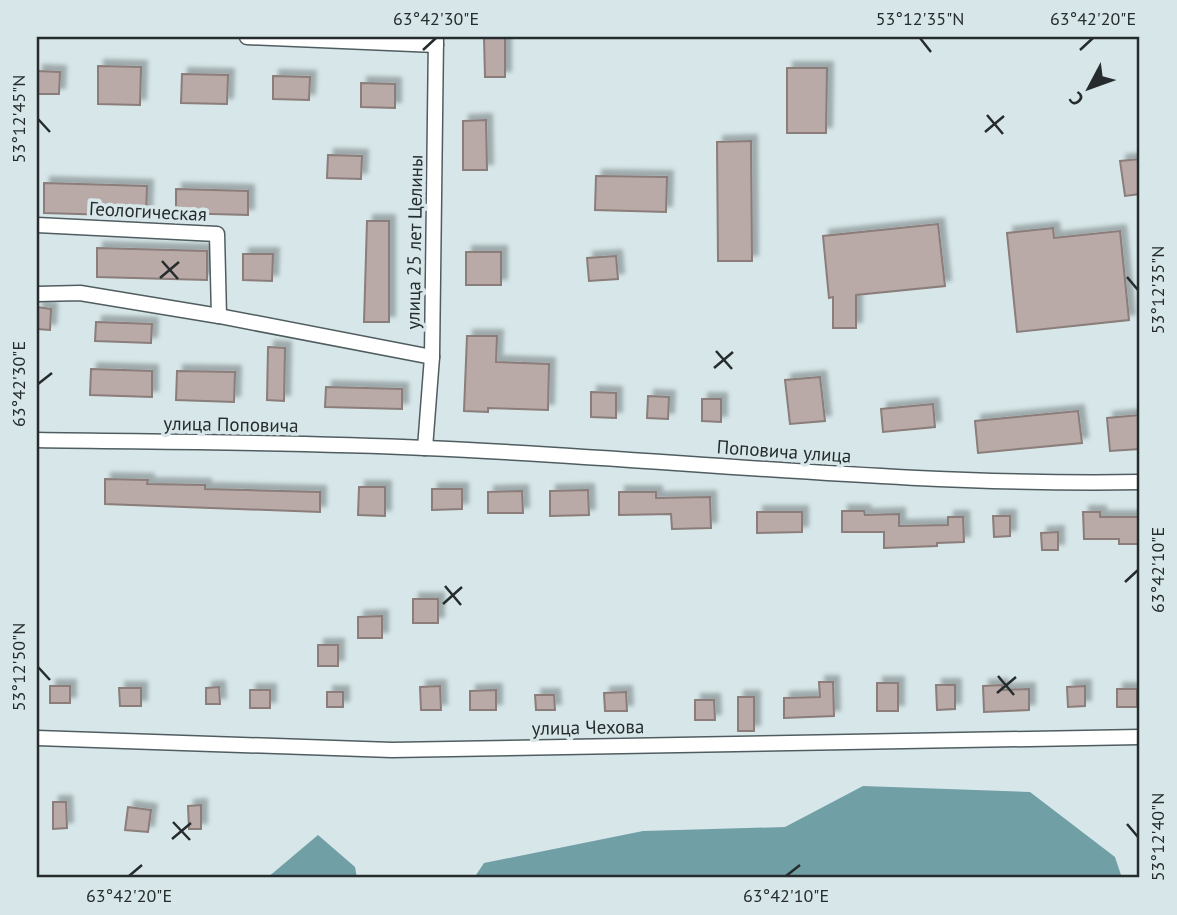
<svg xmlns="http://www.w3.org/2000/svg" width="1177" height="915" font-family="'PT Sans',sans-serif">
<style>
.water{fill:#719fa6}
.building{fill:#b9aaa7;stroke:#8a7d7a;stroke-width:2;filter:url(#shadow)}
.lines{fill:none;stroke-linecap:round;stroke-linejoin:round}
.street-casing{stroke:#505d60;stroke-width:17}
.street{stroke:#fff;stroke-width:14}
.ticks{fill:none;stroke:#262c2d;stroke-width:2.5}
.labels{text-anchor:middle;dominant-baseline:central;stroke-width:7;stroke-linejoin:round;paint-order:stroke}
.street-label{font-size:19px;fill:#262c2d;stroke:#d7e7e9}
.neatline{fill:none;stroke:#262c2d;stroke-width:2.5}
.ticks-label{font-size:18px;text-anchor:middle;fill:#262c2d}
</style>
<defs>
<filter id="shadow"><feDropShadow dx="6" dy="-6" stdDeviation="2" flood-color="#0004"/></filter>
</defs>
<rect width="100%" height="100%" fill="#d7e7e9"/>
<!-- water -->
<g class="water">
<polygon points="863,786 1030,792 1115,857 1122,878 474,878 484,863 643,831 785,827"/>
<polygon points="318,835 355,867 357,878 267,878"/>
</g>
<!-- building -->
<g class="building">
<polygon points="484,37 505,37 505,77 485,77"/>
<polygon points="98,66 141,67 140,105 98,104"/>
<polygon points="787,68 827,68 826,133 787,133"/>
<polygon points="37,71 60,72 59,94 37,94"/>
<polygon points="182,74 228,75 227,104 181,103"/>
<polygon points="273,76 310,77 309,100 273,99"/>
<polygon points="361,83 395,84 395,108 361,107"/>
<polygon points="486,120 487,170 463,170 463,121"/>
<polygon points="751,141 752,261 718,261 717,142"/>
<polygon points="328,155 362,156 361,179 327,178"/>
<polygon points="1140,159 1140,194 1125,196 1120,161"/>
<polygon points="596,176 667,177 666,212 595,210"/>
<polygon points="44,183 147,186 146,216 44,213"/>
<polygon points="176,189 248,191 248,215 176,213"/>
<polygon points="367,221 389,221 389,322 364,322"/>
<polygon points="938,224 945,286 856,295 856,328 833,328 833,297 829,298 823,236"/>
<polygon points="1053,228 1054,238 1120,231 1129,320 1017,332 1007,233"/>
<polygon points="97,248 207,251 207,280 97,277"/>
<rect x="466" y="252" width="35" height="33"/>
<polygon points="243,254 273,254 272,281 243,280"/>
<polygon points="616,256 618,279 589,281 587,258"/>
<polygon points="37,307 51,309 50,330 37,329"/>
<polygon points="96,322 152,324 151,343 95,341"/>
<polygon points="467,336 497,336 496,362 549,364 548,410 488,408 488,412 464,411"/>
<polygon points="268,347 285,348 284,401 267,400"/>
<polygon points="91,369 152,371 152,397 90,395"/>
<polygon points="177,371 235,372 234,402 176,400"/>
<polygon points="820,377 825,421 790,424 785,380"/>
<polygon points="326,387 402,389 402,409 325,407"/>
<polygon points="591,392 616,393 616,418 591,417"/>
<polygon points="648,396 669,397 668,419 647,418"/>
<polygon points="702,399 721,399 721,422 702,421"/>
<polygon points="933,404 935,427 883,432 881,409"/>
<polygon points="1078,411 1082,443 978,453 975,421"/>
<polygon points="1140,415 1140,449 1110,451 1107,418"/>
<polygon points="105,479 148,480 147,484 205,485 205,489 320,492 320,512 105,504"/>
<polygon points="359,487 385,487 385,516 358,515"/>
<polygon points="432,489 462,489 462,509 432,510"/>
<polygon points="588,490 589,515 550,516 550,491"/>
<polygon points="522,491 523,513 488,513 488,492"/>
<polygon points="619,492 656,492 656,498 710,497 711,528 672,529 671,514 619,515"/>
<polygon points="842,511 864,511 865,515 899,514 899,526 948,525 948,517 963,517 964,542 937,543 937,546 884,548 884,532 842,532"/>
<polygon points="757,512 802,512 802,532 757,533"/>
<polygon points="1083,512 1100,512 1100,517 1140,517 1140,544 1119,544 1119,539 1084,539"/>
<polygon points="993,516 1010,516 1010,536 994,537"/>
<polygon points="1058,532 1058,550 1042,550 1041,533"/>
<rect x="413" y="599" width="25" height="24"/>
<polygon points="382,616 382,638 358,638 358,617"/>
<rect x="318" y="645" width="20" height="21"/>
<polygon points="819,682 833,682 834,716 784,718 784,698 820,697"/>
<rect x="877" y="683" width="21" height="28"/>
<polygon points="936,685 955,685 955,709 937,710"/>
<polygon points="1002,685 1002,690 1029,689 1029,710 984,712 983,686"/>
<rect x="50" y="686" width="20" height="17"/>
<polygon points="440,686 441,710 421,710 420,687"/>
<polygon points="1085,686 1085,706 1068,707 1067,687"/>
<polygon points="219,687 220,704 206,704 206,688"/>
<polygon points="119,688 141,688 141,706 120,706"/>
<rect x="1117" y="689" width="20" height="18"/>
<rect x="250" y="690" width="20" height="18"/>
<polygon points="496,690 496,710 470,710 470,691"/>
<rect x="327" y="692" width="16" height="15"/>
<polygon points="626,692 627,711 605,711 604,693"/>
<polygon points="535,695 554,695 555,710 536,710"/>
<rect x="738" y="697" width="16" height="34"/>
<polygon points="695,700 714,700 715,720 695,720"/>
<polygon points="53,802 66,802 67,828 53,829"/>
<polygon points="201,805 201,829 189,829 188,806"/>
<polygon points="128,807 151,810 148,832 125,830"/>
</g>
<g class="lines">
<defs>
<g id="street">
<polyline points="247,37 436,45"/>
<polyline points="37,225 217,234 219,316"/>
<polyline points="37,294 80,293 219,316 432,357"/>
<path d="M37,440C166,442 296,442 425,448C664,458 901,486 1140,482"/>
<polyline points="425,448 432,357 436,37"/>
<polyline points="37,738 392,750 1140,737"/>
</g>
</defs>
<!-- street casing -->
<use href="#street" class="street-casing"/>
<!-- street -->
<use href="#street" class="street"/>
</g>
<!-- ticks -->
<path class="ticks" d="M920,38L931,52M423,50L436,38M1080,50L1093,38M987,115L1003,134M38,119L50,132M985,132L1004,116M162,261L178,279M1127,277L1138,290M160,278L179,262M716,351L732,369M714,368L733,352M38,384L52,373M1125,582L1138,570M445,586L461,605M443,604L462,587M38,667L50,680M998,676L1014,695M997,693L1016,677M173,822L190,840M1127,824L1138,837M172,839L191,823M129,876L142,865M786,876L800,865"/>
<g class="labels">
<!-- street labels -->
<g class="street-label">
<text transform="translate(148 211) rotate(3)">Геологическая</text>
<text transform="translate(414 242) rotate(-89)">улица 25 лет Целины</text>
<text transform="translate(231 424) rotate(1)">улица Поповича</text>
<text transform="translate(784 451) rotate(4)">Поповича улица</text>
<text transform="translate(588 727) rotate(-1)">улица Чехова</text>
</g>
</g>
<!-- border -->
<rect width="1177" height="915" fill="none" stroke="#d7e7e9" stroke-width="77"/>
<!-- north arrow -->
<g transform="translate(1089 88) rotate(229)" stroke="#d7e7e9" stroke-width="5" paint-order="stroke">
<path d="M0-5L12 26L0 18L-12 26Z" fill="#262c2d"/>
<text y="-10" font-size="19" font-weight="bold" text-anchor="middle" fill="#262c2d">С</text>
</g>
<rect x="38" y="38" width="1100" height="838" class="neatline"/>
<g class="ticks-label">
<text x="436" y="25">63°42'30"E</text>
<text x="920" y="25">53°12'35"N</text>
<text x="1093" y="25">63°42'20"E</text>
<text transform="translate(19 119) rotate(-90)" y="6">53°12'45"N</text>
<text transform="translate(1158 290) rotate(-90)" y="6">53°12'35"N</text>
<text transform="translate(19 384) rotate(-90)" y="6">63°42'30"E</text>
<text transform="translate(1158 570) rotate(-90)" y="6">63°42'10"E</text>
<text transform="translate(19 667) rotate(-90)" y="6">53°12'50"N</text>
<text transform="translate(1158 837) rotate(-90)" y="6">53°12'40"N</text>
<text x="129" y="902">63°42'20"E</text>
<text x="786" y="902">63°42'10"E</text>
</g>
</svg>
